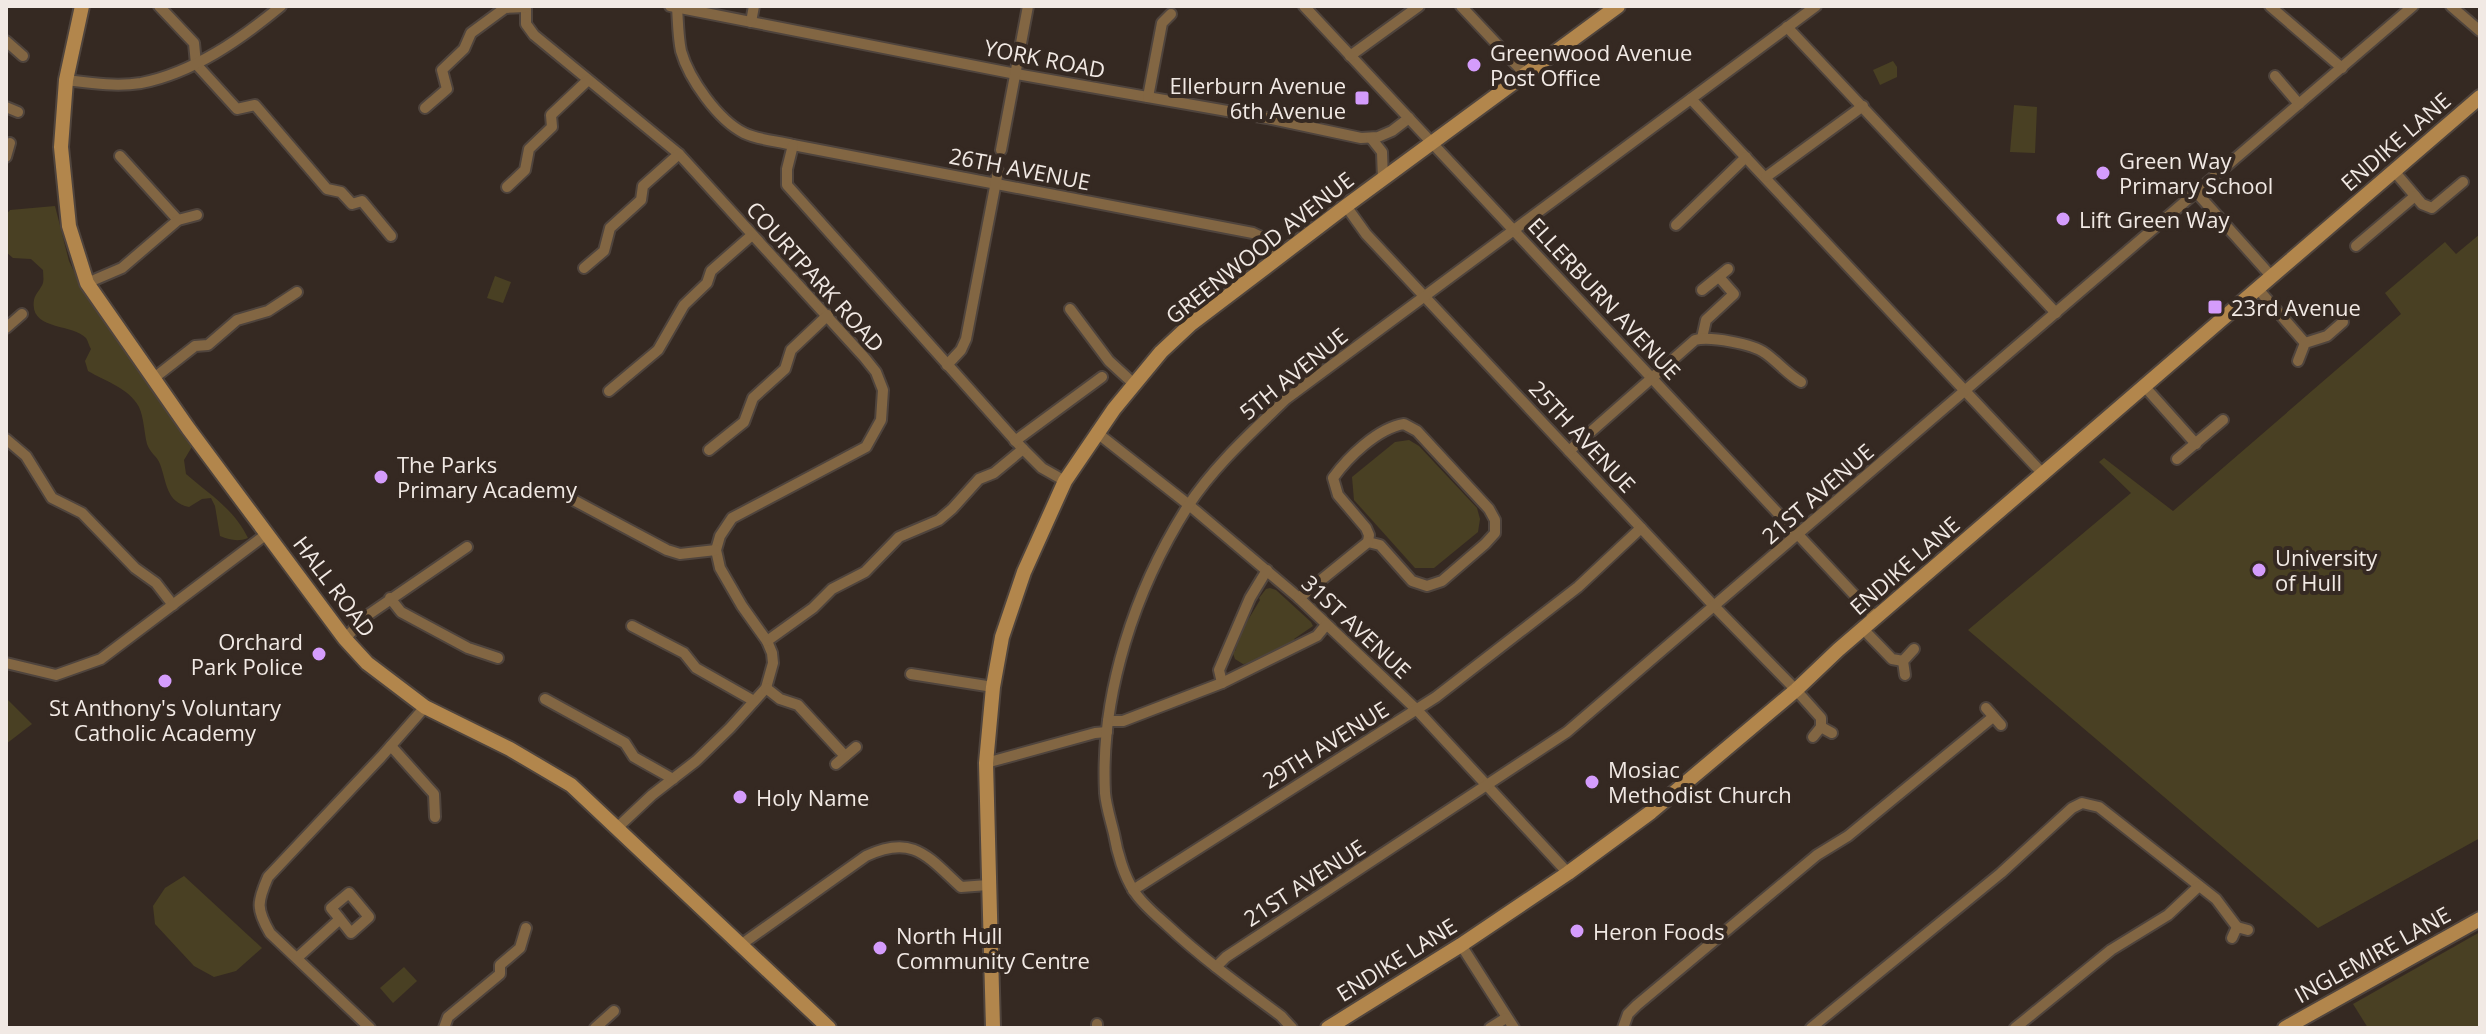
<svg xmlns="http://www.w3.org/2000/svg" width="2486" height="1034" font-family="'Open Sans',sans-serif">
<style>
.green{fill:#494023}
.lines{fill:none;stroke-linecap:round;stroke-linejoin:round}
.street-casing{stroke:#4f443d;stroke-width:14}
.secondary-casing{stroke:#4f443d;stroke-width:18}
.street{stroke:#826643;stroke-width:10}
.secondary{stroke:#b2864c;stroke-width:14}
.poi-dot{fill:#d49cfc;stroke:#352922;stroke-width:3}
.labels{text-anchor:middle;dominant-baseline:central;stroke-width:8;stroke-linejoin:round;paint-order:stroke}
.poi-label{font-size:22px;fill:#f1e9e4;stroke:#352922;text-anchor:start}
.street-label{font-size:22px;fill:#f1e9e4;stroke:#352922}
</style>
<rect width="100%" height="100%" fill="#352922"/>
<!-- green -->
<g class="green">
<polygon points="1893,61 1897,67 1897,77 1880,85 1873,70"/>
<polygon points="2014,105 2037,107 2035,153 2010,152"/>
<path d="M55,206L69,261L87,298L144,374L193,445L184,460L186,474C209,494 234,509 248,538C238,542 230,540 220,536L215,506L211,498L202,499L189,507C166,502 167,483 160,464C157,456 150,453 147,444C144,432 144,418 139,407C129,388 105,381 88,371L85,361L91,349C89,346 88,341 86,338C73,323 29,331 34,300C35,294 41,289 43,283C44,279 43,274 43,270L31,259L13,258L6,252V215L10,210Z"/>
<polygon points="2480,234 2480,838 2318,928 1968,630 2131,493 2099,462 2104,458 2173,511 2401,314 2385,293 2445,242 2456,254"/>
<polygon points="495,276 511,282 503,303 487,298"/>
<polygon points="1409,440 1419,446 1477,508 1480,519 1478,532 1434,568 1415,568 1354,500 1352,477 1395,442"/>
<polygon points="1270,588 1276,590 1311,622 1313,626 1294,639 1295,641 1253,663 1243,664 1235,659 1232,651 1235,651 1242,630 1260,600 1259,598 1266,589"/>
<polygon points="6,698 32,724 6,744"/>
<polygon points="184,876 262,948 236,971 214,977 194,966 155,924 153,906 165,888"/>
<polygon points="2480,932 2480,1028 2368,1028 2353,1004"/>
<polygon points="404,967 417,981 393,1003 380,988"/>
</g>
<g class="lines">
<defs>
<g id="street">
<polyline points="159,6 194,43 196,64"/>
<polyline points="526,6 526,24 534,35 679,154 864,357 876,372 883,390 881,420 866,447 732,518 720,536 716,550 720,568 742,606 767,641 772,653 773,663 766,688 730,728 696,761 652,795 618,827"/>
<polyline points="670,6 1016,74 1267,118 1361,138 1378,137 1392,131 1409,118"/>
<polyline points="1304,6 1876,618"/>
<polyline points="1461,6 1525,74"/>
<polyline points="2270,6 2342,68"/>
<polyline points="2451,6 2480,31"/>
<path d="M677,7C678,21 678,37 681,51C689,79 718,120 744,133C758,140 778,141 793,145L1253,233L1266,239L1280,256"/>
<polyline points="751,22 754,6"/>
<polyline points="1787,27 2056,313"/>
<polyline points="6,41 23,56"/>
<polyline points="1350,56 1419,6"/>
<polyline points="196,64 237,109 255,105 327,189 341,192 352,204 362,201 391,236"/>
<polyline points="2275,76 2299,104"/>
<path d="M66,80C90,83 116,87 141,83C193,73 241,39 281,6"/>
<polyline points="1148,97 1162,23 1171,14"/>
<polyline points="1691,99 2044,475"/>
<polyline points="6,107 18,112"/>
<polyline points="425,108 447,89 442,70 464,49 471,33 505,8 526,7"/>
<polyline points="1371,138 1382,152 1383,179"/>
<polyline points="793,145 787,169 787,185 1023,449 1042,468 1065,481"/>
<polyline points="1001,150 1028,6"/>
<polyline points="120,156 178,220"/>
<polyline points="6,157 10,143"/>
<polyline points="2394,171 2422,204 2432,208 2463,182"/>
<polyline points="1766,177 1863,106"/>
<polyline points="507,187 525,170 529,149 552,127 551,115 588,80"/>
<polyline points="2197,193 2272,277"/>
<polyline points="1346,206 1366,234 1715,607 1796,690 1821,718 1821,727"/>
<polyline points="1676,225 1746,157"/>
<polyline points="2356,246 2415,196"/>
<polyline points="584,268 604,251 610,228 641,200 643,186 679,154"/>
<polyline points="87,283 122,268 178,220 197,215"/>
<polyline points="2258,289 2305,343"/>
<polyline points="1702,290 1728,269"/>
<polyline points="1070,309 1109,361 1134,384"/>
<polyline points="6,328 22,314"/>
<polyline points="1702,338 1706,320 1734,294 1719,277"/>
<polyline points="2298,361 2305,343 2327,336 2343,322"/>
<polyline points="947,365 961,350 966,339 998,171"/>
<polyline points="154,378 195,346 208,345 237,320 268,311 297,292"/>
<polyline points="2145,387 2196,444"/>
<polyline points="609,391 658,350 684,305 707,283 711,271 752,235"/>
<path d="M1404,424L1417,431L1489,509L1495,520V533L1485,544L1442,581L1427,586L1412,581L1380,545L1368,542L1369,535L1366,528L1338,495L1333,478C1348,457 1378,428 1404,424Z"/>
<polyline points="1096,432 1189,505 1299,598 1417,710 1568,873"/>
<polyline points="6,439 26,456 52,498 82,513 135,568 156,583 173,605"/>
<polyline points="1015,441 1102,377"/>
<polyline points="709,450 744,422 753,398 785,369 791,350 828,315"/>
<path d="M1569,451L1695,340C1710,336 1753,344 1765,353C1778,362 1787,374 1801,382"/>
<polyline points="2177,459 2223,420"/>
<polyline points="562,494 667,550 680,554 716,550"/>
<polyline points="390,598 401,612 468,648 498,658"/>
<polyline points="1299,598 1368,542"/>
<polyline points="632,626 684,653 696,668 754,701"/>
<polyline points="1863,629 1892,659 1903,661"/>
<polyline points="345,639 365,617 467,547"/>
<polyline points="767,641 813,608 832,589 865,572 899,537 939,520 952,509 979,479 994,473 1023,449"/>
<polyline points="6,663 56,675 101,659 268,533"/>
<polyline points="911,674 993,687"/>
<polyline points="1905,675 1903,661 1914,649"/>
<polyline points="1222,683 1219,670 1250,598 1267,570"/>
<polyline points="766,688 780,699 798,705 845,756"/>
<polyline points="545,699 625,743 634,757 673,779"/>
<polyline points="1986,708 2001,725"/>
<polyline points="1108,721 1123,721 1222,683 1317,636 1326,625"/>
<polyline points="1813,737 1821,727 1832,733"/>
<polyline points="391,746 434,794 435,817"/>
<polyline points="986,763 1095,733 1107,732"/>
<polyline points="836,764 856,747"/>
<polyline points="1133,890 1436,697 1578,587 1641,528"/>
<polyline points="2232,938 2237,927 2248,930"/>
<path d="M742,944L866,856C913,834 927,856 961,887L988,885"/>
<polyline points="1461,945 1514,1028"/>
<polyline points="297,958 340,919 331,908 349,893 369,917 351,933 340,919"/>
<polyline points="1216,967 1226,957 1567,732 2413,6"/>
<polyline points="1097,1024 1097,1028"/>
<path d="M370,1028L270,933C256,909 257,902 268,877L381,757L425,707"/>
<polyline points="444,1028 448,1017 500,974 500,965 520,948 526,928"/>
<polyline points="595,1028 614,1011"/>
<path d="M1292,1028L1281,1016C1242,987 1203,959 1168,926C1156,915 1142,904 1134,891C1124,876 1117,852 1114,834C1111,821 1106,806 1105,793C1100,694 1135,589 1188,506C1214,466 1252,432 1286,399L1816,6"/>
<polyline points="1490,1028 1506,1018"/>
<polyline points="1623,1028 1628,1014 1637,1005 1817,855 1848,836 1993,717"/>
<polyline points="1811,1028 2001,873 2072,808 2082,803 2099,807 2216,899 2237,927"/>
<polyline points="2015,1028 2111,950 2168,915 2199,886"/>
</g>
<g id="secondary">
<polyline points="82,6 66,80 61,147 69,226 87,283 188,428 345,639 367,663 425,707 510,749 571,785 829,1028"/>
<polyline points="993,1028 986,763 993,687 1002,637 1024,572 1065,481 1114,409 1161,352 1191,324 1346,206 1618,6"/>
<polyline points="1328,1028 1461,945 1568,873 1651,812 1796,690 1838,650 2480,97"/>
<polyline points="2285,1028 2480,919"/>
</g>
</defs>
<!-- street casing -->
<use href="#street" class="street-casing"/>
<!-- secondary casing -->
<use href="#secondary" class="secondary-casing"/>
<!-- street -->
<use href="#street" class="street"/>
<!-- secondary -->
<use href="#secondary" class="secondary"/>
</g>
<!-- markers -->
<g class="poi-dot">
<circle cx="1474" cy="65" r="8"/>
<rect x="1354" y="90" width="16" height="16" rx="4"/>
<circle cx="2103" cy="173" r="8"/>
<circle cx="2063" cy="219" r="8"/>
<rect x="2207" y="299" width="16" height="16" rx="4"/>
<circle cx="381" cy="477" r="8"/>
<circle cx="2259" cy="570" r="8"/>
<circle cx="319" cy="654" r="8"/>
<circle cx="165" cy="681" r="8"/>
<circle cx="1592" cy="782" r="8"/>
<circle cx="740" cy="797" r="8"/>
<circle cx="1577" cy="931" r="8"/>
<circle cx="880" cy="948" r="8"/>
</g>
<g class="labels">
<!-- poi labels -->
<g class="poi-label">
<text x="1490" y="52">Greenwood Avenue<tspan x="1490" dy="25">Post Office</tspan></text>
<text x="1346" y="85" text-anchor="end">Ellerburn Avenue<tspan x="1346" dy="25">6th Avenue</tspan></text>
<text x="2119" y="160">Green Way<tspan x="2119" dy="25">Primary School</tspan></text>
<text x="2079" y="219">Lift Green Way</text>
<text x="2231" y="307">23rd Avenue</text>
<text x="397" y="464">The Parks<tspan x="397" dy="25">Primary Academy</tspan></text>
<text x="2275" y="557">University<tspan x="2275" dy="25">of Hull</tspan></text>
<text x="303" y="641" text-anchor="end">Orchard<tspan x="303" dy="25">Park Police</tspan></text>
<text x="165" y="707" text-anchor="middle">St Anthony's Voluntary<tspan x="165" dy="25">Catholic Academy</tspan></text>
<text x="1608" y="769">Mosiac<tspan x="1608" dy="25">Methodist Church</tspan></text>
<text x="756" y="797">Holy Name</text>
<text x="1593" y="931">Heron Foods</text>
<text x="896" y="935">North Hull<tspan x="896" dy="25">Community Centre</tspan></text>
</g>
<!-- street labels -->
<g class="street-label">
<text transform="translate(1045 58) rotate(11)">YORK ROAD</text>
<text transform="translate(2395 141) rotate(-41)">ENDIKE LANE</text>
<text transform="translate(1020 168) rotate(11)">26TH AVENUE</text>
<text transform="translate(1259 247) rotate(-38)">GREENWOOD AVENUE</text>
<text transform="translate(816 276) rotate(48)">COURTPARK ROAD</text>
<text transform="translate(1605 298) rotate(47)">ELLERBURN AVENUE</text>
<text transform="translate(1293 373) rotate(-39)">5TH AVENUE</text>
<text transform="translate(1583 436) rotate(47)">25TH AVENUE</text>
<text transform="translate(1817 493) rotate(-41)">21ST AVENUE</text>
<text transform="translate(1904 565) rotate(-41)">ENDIKE LANE</text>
<text transform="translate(335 586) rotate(53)">HALL ROAD</text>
<text transform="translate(1357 626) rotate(43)">31ST AVENUE</text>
<text transform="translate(1325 744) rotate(-32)">29TH AVENUE</text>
<text transform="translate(1304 882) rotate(-33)">21ST AVENUE</text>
<text transform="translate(2372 954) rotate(-29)">INGLEMIRE LANE</text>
<text transform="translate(1396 959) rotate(-32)">ENDIKE LANE</text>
</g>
</g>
<!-- border -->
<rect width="2486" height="1034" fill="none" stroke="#f1e9e4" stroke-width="16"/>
</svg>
